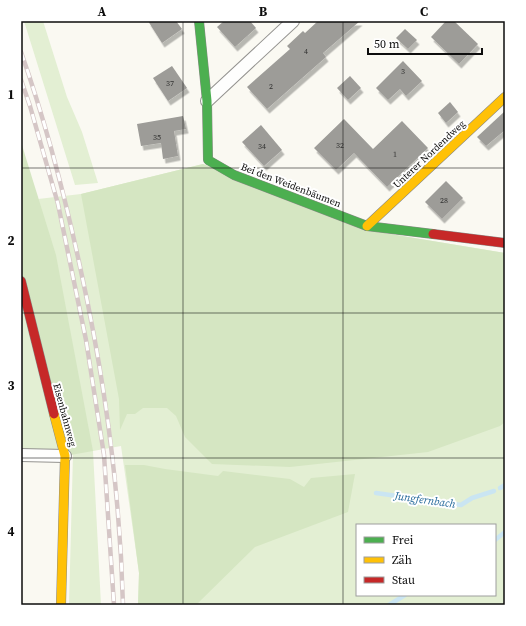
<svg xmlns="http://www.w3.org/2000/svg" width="526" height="626" font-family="'Source Serif 4',serif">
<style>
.green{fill:#e3efd3;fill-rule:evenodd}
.forest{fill:#d5e6c2}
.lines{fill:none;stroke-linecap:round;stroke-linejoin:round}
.stream{stroke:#cae5f2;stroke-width:4.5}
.building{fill:#9d9c98;filter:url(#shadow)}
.street-casing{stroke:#949390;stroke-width:14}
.fast-casing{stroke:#8a8a87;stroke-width:10}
.slow-casing{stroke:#8a8a87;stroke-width:10}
.jam-casing{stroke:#8a8a87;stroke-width:10}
.street{stroke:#fefefd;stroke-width:12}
.fast{stroke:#4caf50;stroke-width:9}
.slow{stroke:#ffc107;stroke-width:9}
.jam{stroke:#c62828;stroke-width:9}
.rail-casing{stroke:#d5c6c6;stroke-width:4.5}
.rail{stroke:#fff;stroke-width:3;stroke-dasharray:9;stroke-linecap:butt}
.grid{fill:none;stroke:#0d0d0d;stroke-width:1;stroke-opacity:0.55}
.labels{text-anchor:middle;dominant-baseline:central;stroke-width:4;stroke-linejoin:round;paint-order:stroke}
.number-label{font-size:8px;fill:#313130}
.street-label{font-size:10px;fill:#0d0d0d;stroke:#fff}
.water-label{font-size:11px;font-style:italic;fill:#1e6497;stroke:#fff}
.neatline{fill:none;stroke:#0d0d0d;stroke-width:1.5}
.grid-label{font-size:13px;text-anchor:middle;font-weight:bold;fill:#0d0d0d}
</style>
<defs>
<filter id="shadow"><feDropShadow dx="2.5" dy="4.5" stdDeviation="0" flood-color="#0004"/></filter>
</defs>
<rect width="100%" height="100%" fill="#faf9f2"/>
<!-- green -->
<g class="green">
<polygon points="24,21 43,21 67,97 82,132 98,183 75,185"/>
<path d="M203,164L366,230L505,253V605H138L139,573L121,446L93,451L101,605H69L73,454L21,456V201L81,194ZM357,525H495V595H357Z"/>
</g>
<!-- forest -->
<g class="forest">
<polygon points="21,142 56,255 93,451 65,456 21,281"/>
<polygon points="203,164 366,230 505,253 505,422 500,426 428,452 290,467 212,464 185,437 176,416 167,408 143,408 135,414 127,414 120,430 119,399 81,194"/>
<polygon points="125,465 144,465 165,469 218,476 223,471 290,479 304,487 311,478 355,474 348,512 255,547 196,605 138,605 139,573"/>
</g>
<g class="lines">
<!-- stream -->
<g class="stream">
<polyline points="500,488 505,485"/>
<polyline points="376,493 461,505 472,498 494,491"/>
<polyline points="495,540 505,532"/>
<polyline points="389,605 405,595"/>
</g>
</g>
<!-- building -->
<g class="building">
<polygon points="148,21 176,21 182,29 162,43"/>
<polygon points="224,21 250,21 256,28 235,47 217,27"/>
<polygon points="318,21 360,21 323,53 326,57 267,109 247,87 290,49 287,46 303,31 305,33"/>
<polygon points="446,21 454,21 478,44 459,64 431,37"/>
<polygon points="405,29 417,40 408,49 396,38"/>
<polygon points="403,61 422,81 406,96 400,89 388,100 376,88"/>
<polygon points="172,66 187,88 168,101 153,78"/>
<polygon points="350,76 361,88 348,100 337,88"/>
<polygon points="450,102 458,112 446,123 438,113"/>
<polygon points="505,111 505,130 486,146 477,137"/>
<polygon points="183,116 186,129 174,131 178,156 163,159 161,143 141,146 137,124"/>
<polygon points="344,119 373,149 402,121 428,148 387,187 354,153 336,170 314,148"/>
<polygon points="261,125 282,150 264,166 242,142"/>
<polygon points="446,181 463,198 442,219 425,202"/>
</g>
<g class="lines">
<defs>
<g id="street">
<polyline points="207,101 293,21"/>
<polyline points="21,455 65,456"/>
</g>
<polyline id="fast" points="199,21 207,101 208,160 234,175 367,226 433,234"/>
<g id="slow">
<polyline points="367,226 505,97"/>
<polyline points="54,414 65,456 61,605"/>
</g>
<g id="jam">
<polyline points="433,234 505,243"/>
<polyline points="21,281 54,414"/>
</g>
</defs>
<!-- street casing -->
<use href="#street" class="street-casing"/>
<!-- fast casing -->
<use href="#fast" class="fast-casing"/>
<!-- slow casing -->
<use href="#slow" class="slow-casing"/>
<!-- jam casing -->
<use href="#jam" class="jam-casing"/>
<!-- street -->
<use href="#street" class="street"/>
<!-- fast -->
<use href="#fast" class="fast"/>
<!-- slow -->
<use href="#slow" class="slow"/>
<!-- jam -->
<use href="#jam" class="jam"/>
<defs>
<g id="rail">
<path d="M21,52C47,126 66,200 82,276C106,387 120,492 123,605"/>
<polyline points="21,80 30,106 58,204 86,340 104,455 114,605"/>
</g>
</defs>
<!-- rail casing -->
<use href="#rail" class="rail-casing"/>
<!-- rail -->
<use href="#rail" class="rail"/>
</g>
<!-- grid -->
<path class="grid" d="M183,21V605M343,21V605M21,168H505M21,313H505M21,458H505"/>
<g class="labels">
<!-- number labels -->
<g class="number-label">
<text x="306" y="51">4</text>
<text x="403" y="71">3</text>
<text x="170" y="83">37</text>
<text x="271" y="86">2</text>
<text x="157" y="137">35</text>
<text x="340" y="145">32</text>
<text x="262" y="146">34</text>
<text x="395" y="154">1</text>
<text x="444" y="200">28</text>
</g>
<!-- street labels -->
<g class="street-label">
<text transform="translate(429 154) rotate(-43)">Unterer Nordendweg</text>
<text transform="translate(291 185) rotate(21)">Bei den Weidenbäumen</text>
<text transform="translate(65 415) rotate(75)">Eisenbahnweg</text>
</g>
<!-- water labels -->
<g class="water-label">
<text transform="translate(425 500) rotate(8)">Jungfernbach</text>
</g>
</g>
<!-- border -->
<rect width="526" height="626" fill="none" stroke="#ffffff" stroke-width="44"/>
<!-- legend -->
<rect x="356" y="524" width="140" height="72" fill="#ffffff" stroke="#9e9e9e"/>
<rect x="364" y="537" width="20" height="6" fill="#4caf50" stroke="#9e9e9e"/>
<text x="392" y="544" font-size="12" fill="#0d0d0d">Frei</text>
<rect x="364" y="557" width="20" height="6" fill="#ffc107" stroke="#9e9e9e"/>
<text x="392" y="564" font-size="12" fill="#0d0d0d">Zäh</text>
<rect x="364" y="577" width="20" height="6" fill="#c62828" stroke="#9e9e9e"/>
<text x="392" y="584" font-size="12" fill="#0d0d0d">Stau</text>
<!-- scale -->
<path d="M368 48v6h114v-6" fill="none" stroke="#0d0d0d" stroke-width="2"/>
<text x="374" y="48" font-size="12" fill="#0d0d0d" stroke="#ffffff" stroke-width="3" paint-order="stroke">50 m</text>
<rect x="22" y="22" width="482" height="582" class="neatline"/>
<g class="grid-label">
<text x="102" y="16">A</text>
<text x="263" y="16">B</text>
<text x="424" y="16">C</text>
<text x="11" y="99">1</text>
<text x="11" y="245">2</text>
<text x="11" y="390">3</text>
<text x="11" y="536">4</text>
</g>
</svg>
